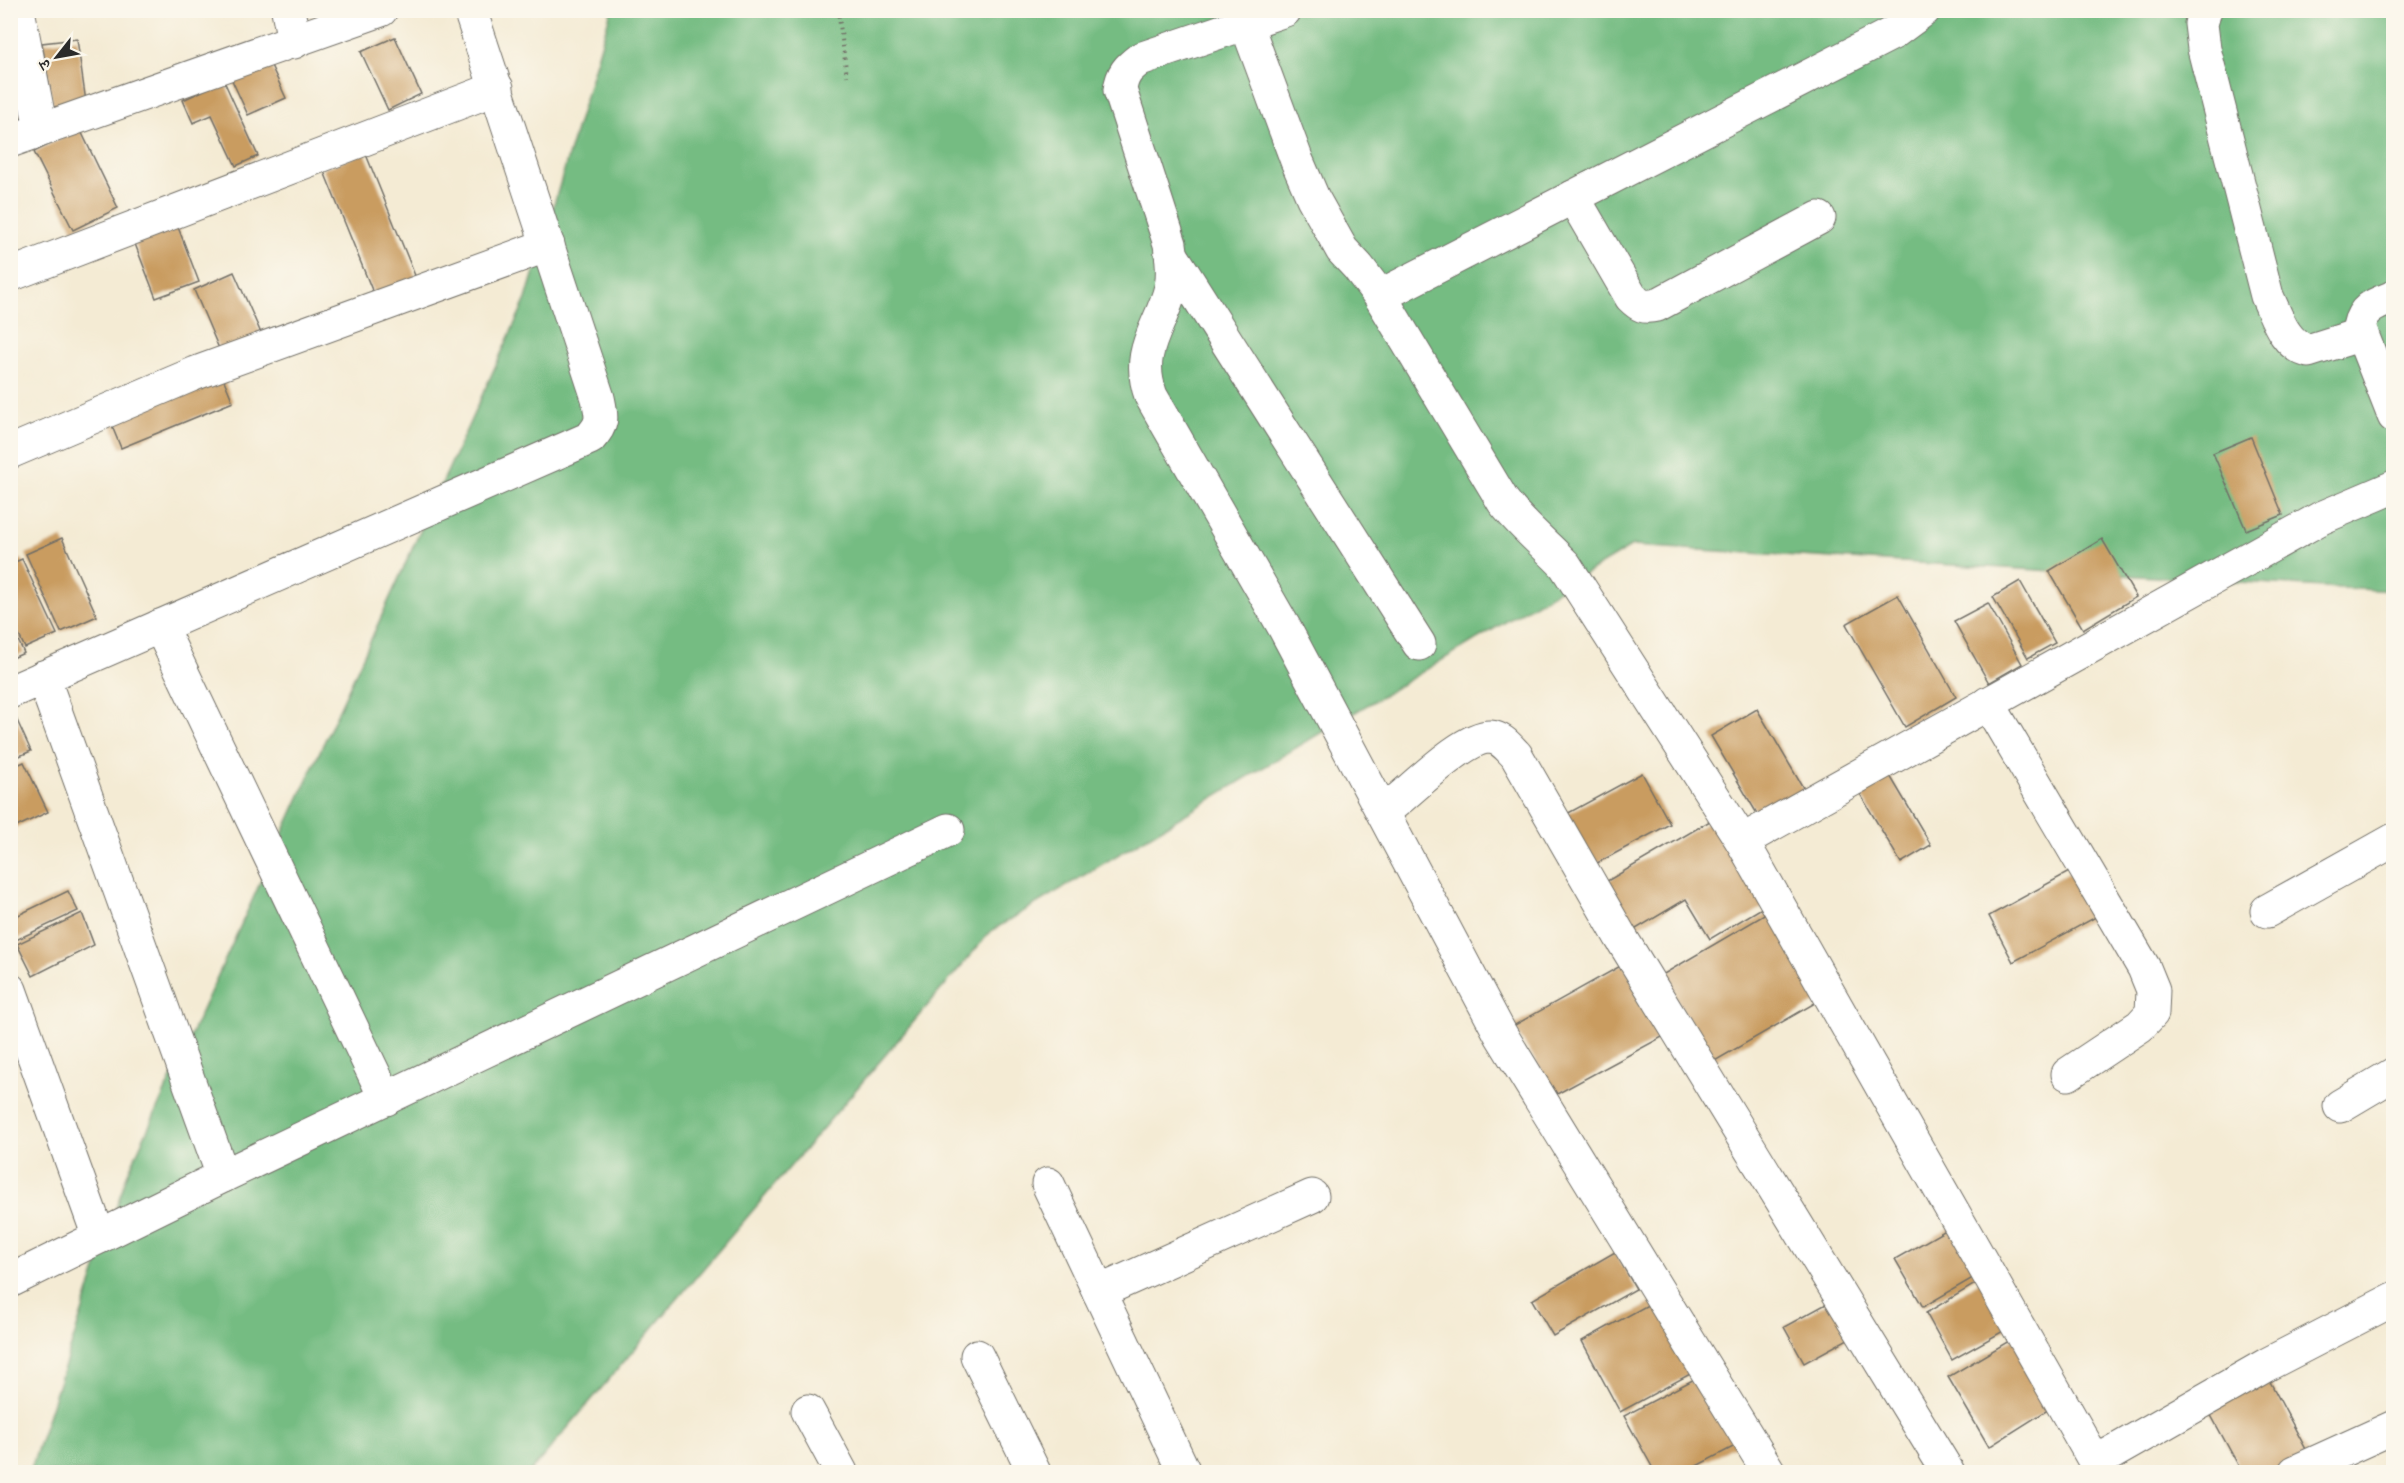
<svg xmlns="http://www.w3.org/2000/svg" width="2404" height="1483" font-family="'IM FELL Double Pica','Noto Serif Devanagari',serif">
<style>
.forest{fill:#74bc82;stroke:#507456;stroke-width:1.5}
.building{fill:#c99c61}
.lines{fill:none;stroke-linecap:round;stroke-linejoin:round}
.minor-casing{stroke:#716e66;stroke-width:35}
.path{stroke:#716e66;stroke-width:4;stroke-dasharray:1.5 4.5;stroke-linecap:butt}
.minor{stroke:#fff;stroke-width:33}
</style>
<rect width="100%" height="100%" fill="#fbf7ec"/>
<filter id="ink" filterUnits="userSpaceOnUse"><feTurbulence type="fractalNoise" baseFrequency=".0167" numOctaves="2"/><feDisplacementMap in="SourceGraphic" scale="12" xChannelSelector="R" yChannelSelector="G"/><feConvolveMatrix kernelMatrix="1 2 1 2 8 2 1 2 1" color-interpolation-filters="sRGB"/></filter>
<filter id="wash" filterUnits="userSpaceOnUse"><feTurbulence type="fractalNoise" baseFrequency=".008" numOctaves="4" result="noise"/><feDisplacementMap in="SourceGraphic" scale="24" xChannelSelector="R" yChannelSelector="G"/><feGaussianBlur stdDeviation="1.35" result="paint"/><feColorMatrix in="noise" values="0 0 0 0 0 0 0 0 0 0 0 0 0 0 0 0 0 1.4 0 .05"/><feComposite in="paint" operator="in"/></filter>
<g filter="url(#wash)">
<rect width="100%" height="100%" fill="#f4ebd4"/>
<!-- forest -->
<polygon class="forest" points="611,11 2393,11 2393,591 1632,546 991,931 530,1472 30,1472 127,1175 526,299"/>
<g id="blocks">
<!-- building -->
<g class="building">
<polygon points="395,37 421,94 388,110 361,52"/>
<polygon points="77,39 86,102 53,107 42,43"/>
<polygon points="269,61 286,98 248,115 231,78"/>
<polygon points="17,71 33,114 10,122 10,73"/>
<polygon points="224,81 258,156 236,166 212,115 193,123 183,100"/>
<polygon points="80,129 118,208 73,230 34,152"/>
<polygon points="365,152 416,278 374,295 323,169"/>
<polygon points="173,214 199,282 156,298 130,231"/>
<polygon points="234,272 264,340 223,358 194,290"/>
<polygon points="221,373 233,402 121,448 109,419"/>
<polygon points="2251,437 2283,515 2246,530 2213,453"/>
<polygon points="62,538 97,616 61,632 26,554"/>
<polygon points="2102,539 2136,597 2083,629 2049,571"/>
<polygon points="22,559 57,634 25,648 10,616 10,564"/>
<polygon points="2020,581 2055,643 2028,658 1993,597"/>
<polygon points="1898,595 1956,697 1905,727 1846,624"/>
<polygon points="1988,603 2022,664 1989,683 1954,621"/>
<polygon points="10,623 24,653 10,659"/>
<polygon points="10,705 31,751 10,760"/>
<polygon points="1757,709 1805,791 1759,817 1711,736"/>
<polygon points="24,762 48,812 10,830 10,768"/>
<polygon points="1886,769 1931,845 1901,863 1856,787"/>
<polygon points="1642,773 1670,824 1588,868 1561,817"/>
<polygon points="1715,818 1767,905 1710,939 1686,899 1631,932 1602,884"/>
<polygon points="2069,872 2096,917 2013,962 1989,916"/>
<polygon points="68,891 78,911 16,940 10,928 10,919"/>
<polygon points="1771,911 1822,999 1713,1062 1662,975"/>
<polygon points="82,913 94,945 33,976 17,944"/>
<polygon points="1624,964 1664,1036 1557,1094 1513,1026"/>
<polygon points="1951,1227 1978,1275 1923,1307 1895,1259"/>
<polygon points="1615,1252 1636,1289 1553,1336 1532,1300"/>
<polygon points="1980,1281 2007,1329 1952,1360 1926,1313"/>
<polygon points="1839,1297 1859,1333 1804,1363 1784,1327"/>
<polygon points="1655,1301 1694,1372 1620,1412 1582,1341"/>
<polygon points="2014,1338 2054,1406 1989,1447 1948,1377"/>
<polygon points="1706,1373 1743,1442 1685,1472 1655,1472 1624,1416"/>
<polygon points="2267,1376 2309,1455 2276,1472 2242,1472 2207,1408"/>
</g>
</g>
</g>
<g filter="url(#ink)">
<use href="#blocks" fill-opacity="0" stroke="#716e66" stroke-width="1.5"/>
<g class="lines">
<defs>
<g id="minor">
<polyline points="18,10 41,129"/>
<polyline points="288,10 294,42"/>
<path d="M1285,10L1140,59C1128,68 1122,74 1120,90L1170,244C1172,258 1174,273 1171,287C1161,329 1134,349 1151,396L1284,627L1501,1035L1769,1472"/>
<path d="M2205,10L2201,24L2204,49L2267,296C2277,317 2284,344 2308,351L2362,334"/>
<path d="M1246,23L1297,161L1313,198L1342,250L1358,267L1380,296L1503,501C1521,525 1544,543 1565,565L1742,841L2101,1472"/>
<polyline points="10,141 381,10"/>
<path d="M1573,197L1631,297C1640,306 1644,308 1657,305L1819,218"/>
<polyline points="1171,254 1419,644"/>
<polyline points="10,275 497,88"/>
<polyline points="1380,296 1893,33 1924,10"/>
<path d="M2394,297C2376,304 2363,307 2359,327L2394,416"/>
<polyline points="10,452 196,373 548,245"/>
<polyline points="160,626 386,1099"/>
<polyline points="43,677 223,1176"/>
<path d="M10,692L590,438C604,423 602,417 598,398L470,10"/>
<polyline points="1988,703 2144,968 2153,990 2152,1013 2140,1026 2068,1074"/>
<path d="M1383,812C1407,795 1463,736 1490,737C1502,738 1508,747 1516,755L1620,936L1948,1472"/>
<polyline points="1742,841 2321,518 2394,487"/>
<polyline points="2267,911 2394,840"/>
<polyline points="10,990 99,1237"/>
<polyline points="2340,1106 2394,1074"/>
<polyline points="1048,1184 1184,1472"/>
<polyline points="10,1281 223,1176 948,830"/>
<polyline points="1099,1292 1312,1196"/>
<polyline points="977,1356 1034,1472"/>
<polyline points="808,1411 841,1472"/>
<polyline points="2096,1462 2268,1364 2394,1299"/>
<polyline points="2295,1472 2394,1427"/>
</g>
</defs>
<!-- minor casing -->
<use href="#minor" class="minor-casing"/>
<!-- path -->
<polyline class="path" points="838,10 847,76"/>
<!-- minor -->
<use href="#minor" class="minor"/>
</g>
</g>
<!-- margin -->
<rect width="2404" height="1483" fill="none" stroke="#fbf7ec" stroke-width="36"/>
<!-- north arrow -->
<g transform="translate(57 57) rotate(239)" stroke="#fbf7ec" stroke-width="4.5" paint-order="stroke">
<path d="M0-4.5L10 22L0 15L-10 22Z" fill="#2b2b2b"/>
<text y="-9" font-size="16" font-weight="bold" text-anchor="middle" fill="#2b2b2b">उ</text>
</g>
</svg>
